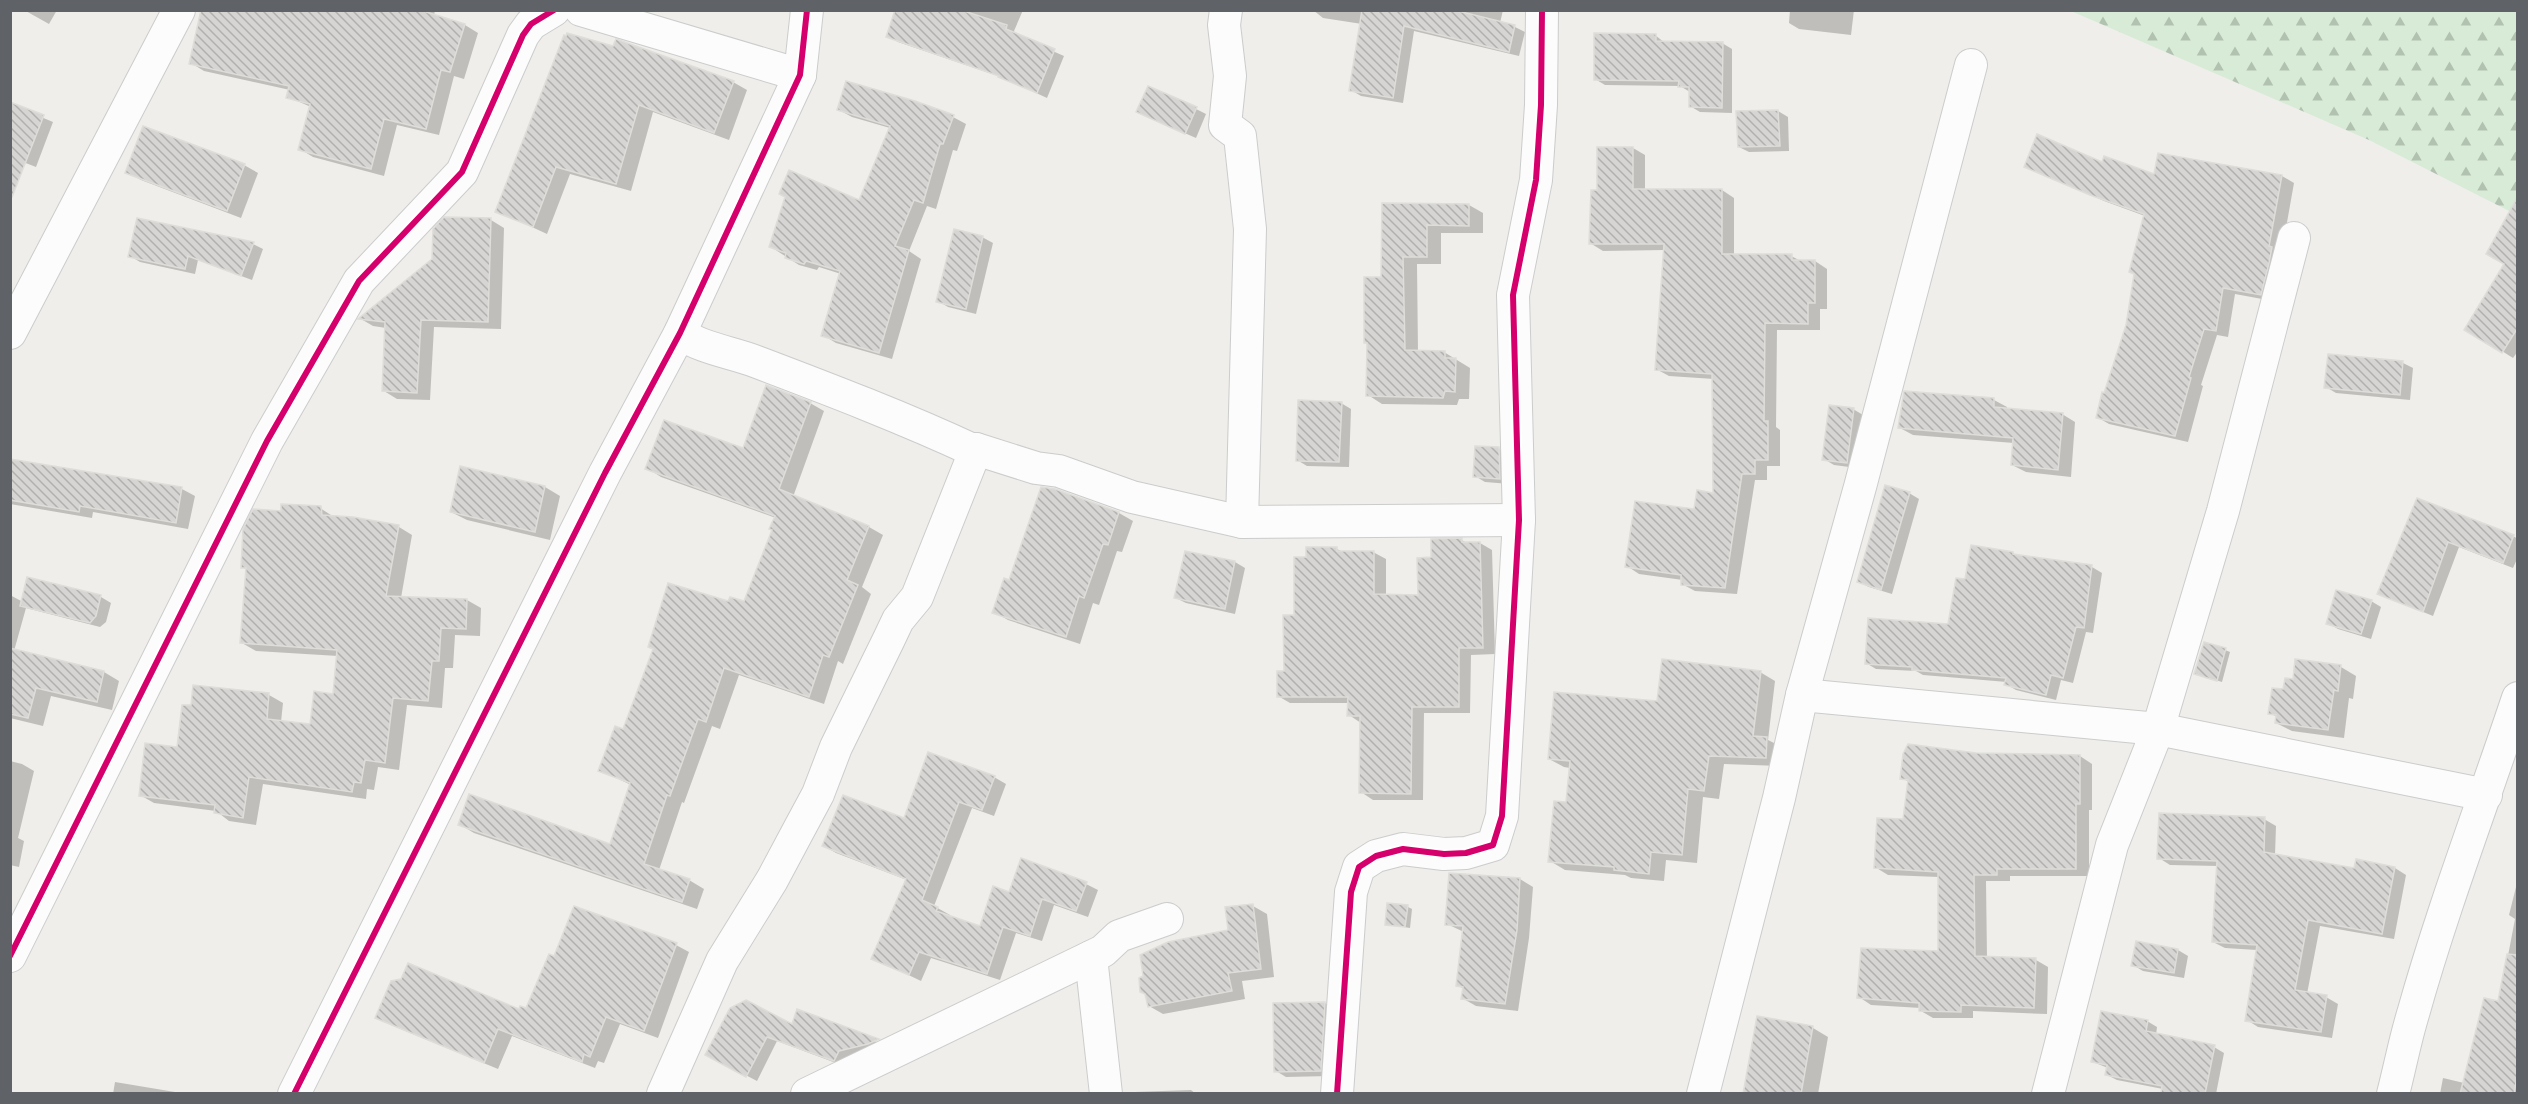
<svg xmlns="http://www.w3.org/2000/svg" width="2528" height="1104" font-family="'Golos Text',sans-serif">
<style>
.forest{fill:url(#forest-firs)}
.shadow{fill:#0003}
.building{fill:url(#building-back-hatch);stroke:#deddd9;stroke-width:1.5}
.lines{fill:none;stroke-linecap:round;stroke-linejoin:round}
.minor-casing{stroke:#cbcccc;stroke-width:34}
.minor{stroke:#fdfcfc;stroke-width:32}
.cycleway-casing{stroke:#fff;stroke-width:10}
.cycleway{stroke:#d6006c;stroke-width:6}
</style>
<defs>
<pattern id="forest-firs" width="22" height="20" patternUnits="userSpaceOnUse" patternTransform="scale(1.5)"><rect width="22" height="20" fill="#d8ebd6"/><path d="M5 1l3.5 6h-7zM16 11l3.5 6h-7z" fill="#b2c2b1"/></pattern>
<pattern id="building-back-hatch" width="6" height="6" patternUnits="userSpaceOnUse" patternTransform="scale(1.5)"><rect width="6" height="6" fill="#d6d5d3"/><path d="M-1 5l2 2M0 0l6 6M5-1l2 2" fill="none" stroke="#b1b0af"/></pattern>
</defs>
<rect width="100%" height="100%" fill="#efeeea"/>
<!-- forest -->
<polygon class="forest" points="2071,11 2517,11 2517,215 2369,140"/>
<!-- shadow -->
<g class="shadow">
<polygon points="24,10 57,10 49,24"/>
<polygon points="224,10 435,10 434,16 465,25 478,33 464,79 454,76 439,135 397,125 384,176 313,157 300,149 311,107 288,97 290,90 204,71 191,63"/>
<polygon points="897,10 1023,10 1014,31 1016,35 1064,56 1047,98 1001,77 898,42 888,36"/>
<polygon points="1313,10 1503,10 1500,23 1515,27 1525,32 1519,56 1414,31 1403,103 1361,96 1351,90 1362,24 1323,18"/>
<polygon points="1790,10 1854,10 1851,35 1799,29 1789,23"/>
<polygon points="1655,35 1665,43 1722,43 1732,49 1732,113 1700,112 1690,106 1690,92 1680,86 1605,85 1595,79"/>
<polygon points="565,37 733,82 747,90 729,140 653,112 631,191 570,174 547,234 497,211"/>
<polygon points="914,102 953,117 966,124 957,151 953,150 936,209 927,206 909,251 921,259 892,359 836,343 823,335 841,274 819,267 817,270 799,265 771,247 860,202 890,128 852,117 839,110"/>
<polygon points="10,104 53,122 36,167 10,157"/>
<polygon points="1196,109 1206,114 1196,138 1148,117"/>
<polygon points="1778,111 1788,117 1789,151 1749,152 1739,147"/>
<polygon points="1633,148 1645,155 1645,190 1722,190 1734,198 1734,256 1791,256 1801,261 1815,261 1827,269 1827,309 1820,309 1820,330 1777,330 1776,427 1780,430 1780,466 1767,466 1767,480 1755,480 1737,594 1695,591 1682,584 1683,580 1639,574 1627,566 1714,495 1714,379 1669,376 1656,369 1665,250 1603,251 1590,243 1599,191"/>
<polygon points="2103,164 2155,176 2282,176 2294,183 2273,301 2235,294 2228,337 2217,335 2201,385 2203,386 2188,442 2109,424 2097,417 2127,326 2145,216 2104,201 2026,166"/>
<polygon points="244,165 258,173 241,218 141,180 127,172"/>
<polygon points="1383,204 1469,205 1483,213 1483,233 1441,233 1441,264 1417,264 1418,352 1444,352 1470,368 1469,399 1459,399 1457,405 1382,404 1368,395 1383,278"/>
<polygon points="2512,210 2518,213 2518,351 2513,358 2467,329 2506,264"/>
<polygon points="138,220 253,244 263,249 252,280 198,260 195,274 140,262 130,256"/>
<polygon points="491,220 504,228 501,329 434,327 430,400 397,399 384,391 386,328 373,326 361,319"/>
<polygon points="982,237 993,243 976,314 948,307 938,301"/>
<polygon points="2329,355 2403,363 2413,368 2410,400 2336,393 2326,387"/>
<polygon points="1994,400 2007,407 2007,410 2062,414 2075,422 2071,477 2026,472 2012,465 2014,443 1913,435 1900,428"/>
<polygon points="810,403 824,411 793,497 869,527 883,535 862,587 871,594 843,664 838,661 824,704 739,675 720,729 712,726 684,803 682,802 659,870 689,880 704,889 697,909 474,833 459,824 611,846 631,785 600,770 624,731 729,603 744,603 774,530 776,518 661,477 647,468 744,450"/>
<polygon points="1341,403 1351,409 1349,467 1307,466 1297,460"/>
<polygon points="1853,409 1863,415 1857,468 1834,465 1824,459"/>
<polygon points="1499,449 1509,455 1510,484 1485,482 1475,476"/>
<polygon points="10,461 182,489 195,496 188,529 93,512 92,518 10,504"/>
<polygon points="461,468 545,487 560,496 550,540 467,520 451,512"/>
<polygon points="1054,490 1119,513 1133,521 1122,552 1117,551 1099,605 1093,603 1080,644 1008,620 994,612"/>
<polygon points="1909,493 1919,499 1892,594 1869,587 1859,582"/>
<polygon points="320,508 334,517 399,527 412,535 401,598 467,600 481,608 480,636 455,635 453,668 445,668 442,708 407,705 399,770 378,767 374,790 367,789 366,799 263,784 256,825 229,821 216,811 154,803 140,795 269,695 283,703 281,722 311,726 334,695 338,656 256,651 242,643 247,570 242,567 282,513"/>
<polygon points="2405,533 2513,536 2518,539 2518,557 2513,568 2459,547 2433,616 2379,594"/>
<polygon points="1462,540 1468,544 1480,543 1492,550 1495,654 1471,655 1470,713 1424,713 1423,800 1373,800 1361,792 1361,723 1349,715 1349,703 1290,703 1278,696 1286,673 1308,559 1337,549 1343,552 1373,552 1386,559 1386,596 1419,597 1433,559"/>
<polygon points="2013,553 2018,556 2092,567 2102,573 2093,633 2086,632 2073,683 2061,680 2056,700 2016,690 2006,684 2007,682 1923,675 1916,671 1876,669 1866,663 1950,625 1967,581"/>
<polygon points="1235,562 1245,568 1235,614 1186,603 1176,598"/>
<polygon points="10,595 23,602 101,597 111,603 106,622 100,627 26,608 14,651 104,672 119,681 112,710 51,696 43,726 10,718"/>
<polygon points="2371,601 2381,607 2371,639 2338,629 2328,623"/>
<polygon points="2225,650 2230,652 2222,682 2196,674"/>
<polygon points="2297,660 2341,667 2356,676 2353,699 2349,698 2344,738 2292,731 2276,723 2277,717 2270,713 2294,680"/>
<polygon points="1760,672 1775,681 1768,740 1782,747 1781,766 1724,764 1719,799 1703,797 1697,863 1666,860 1664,881 1631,878 1625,875 1565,870 1550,861 1567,804 1570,768 1564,767 1549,759 1658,703"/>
<polygon points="1976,755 2080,756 2092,764 2092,810 2089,810 2089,876 2010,876 2010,881 1986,881 1987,958 2036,960 2048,967 2047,1014 1973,1011 1973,1018 1933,1018 1921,1011 1921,1008 1871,1005 1859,997 1940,953 1939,877 1888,875 1875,867 1905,821 1909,782 1902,778"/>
<polygon points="10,761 22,764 34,771 18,838 24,841 19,867 10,865"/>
<polygon points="994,777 1006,784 994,816 972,808 934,906 950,915 949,917 981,928 1010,893 1086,884 1098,890 1088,917 1054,905 1042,941 1016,933 1000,980 931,958 921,981 873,958 907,880 836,853 824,846 904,820"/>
<polygon points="2264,819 2276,826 2275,855 2356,870 2395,868 2406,875 2394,939 2320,926 2307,994 2326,997 2338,1004 2332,1038 2258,1027 2247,1020 2257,950 2225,948 2213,942 2218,866 2170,865 2159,858"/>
<polygon points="1520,879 1533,887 1529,938 1518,1011 1476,1006 1462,998 1464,989 1457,985 1464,932 1447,924"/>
<polygon points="2518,879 2518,1094 2440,1094 2443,1078 2464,1083 2499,1003 2515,919 2509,915"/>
<polygon points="1253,906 1267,914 1274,977 1242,981 1245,999 1163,1014 1149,1006 1230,931"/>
<polygon points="1408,907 1412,909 1410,928 1386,924"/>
<polygon points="676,945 689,952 658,1038 620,1024 604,1063 598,1061 595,1068 512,1036 498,1069 391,1025 377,1018 527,1010"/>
<polygon points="2178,950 2188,956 2184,978 2143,971 2133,965"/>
<polygon points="1325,1003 1335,1009 1330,1076 1286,1077 1276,1071 1274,1004"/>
<polygon points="798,1011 887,1046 844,1066 777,1041 757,1081 707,1055 792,1026"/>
<polygon points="2147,1021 2157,1027 2156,1035 2214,1047 2224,1053 2216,1094 2162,1094 2163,1089 2117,1080 2107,1075 2108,1068 2093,1062"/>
<polygon points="1813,1028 1828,1037 1818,1094 1744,1094"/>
<polygon points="115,1082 187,1094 113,1094"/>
<polygon points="1191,1090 1196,1094 1134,1094 1134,1092"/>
</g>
<!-- building -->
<g class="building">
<polygon points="201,10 420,10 465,24 450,72 441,70 426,129 384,119 371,169 298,150 310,104 286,98 289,86 189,64"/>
<polygon points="895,10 961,10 1007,25 1006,29 1055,49 1037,93 998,77 999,76 886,37"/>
<polygon points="1362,10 1454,10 1515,25 1509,52 1404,26 1393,98 1349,91"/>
<polygon points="567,33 613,46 616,39 734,81 714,133 639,105 616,184 556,167 533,227 495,212 564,35 566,36"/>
<polygon points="1594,33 1656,34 1656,41 1723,42 1722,108 1689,107 1689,87 1678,87 1679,81 1594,80"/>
<polygon points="846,81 915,101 954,115 943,144 940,144 923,203 914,200 895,246 909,250 879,353 821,336 840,271 806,261 804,264 785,258 786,253 769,247 785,197 779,194 789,170 859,200 890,126 837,110"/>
<polygon points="1148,86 1197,107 1185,134 1136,112"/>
<polygon points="10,102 44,115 12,197 10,197"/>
<polygon points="1778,110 1780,146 1738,147 1736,111"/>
<polygon points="143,126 245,164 227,211 125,173"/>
<polygon points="2037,134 2102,162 2104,156 2154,174 2158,153 2282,175 2269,246 2272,247 2269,263 2261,295 2223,288 2216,331 2204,329 2189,377 2191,378 2175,436 2096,418 2102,392 2104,393 2126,325 2134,274 2129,272 2144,214 2090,195 2024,167"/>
<polygon points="1597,147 1633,147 1633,189 1722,189 1722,254 1792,254 1792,260 1815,260 1815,303 1808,303 1808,324 1765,323 1764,421 1768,421 1768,460 1755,460 1755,474 1742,474 1725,588 1681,585 1681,575 1625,567 1635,501 1694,509 1697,490 1713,493 1712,374 1655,370 1664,244 1589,244 1591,190 1597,190"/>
<polygon points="2517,198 2517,329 2502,353 2464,330 2504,264 2486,254"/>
<polygon points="1382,203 1469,204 1469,226 1427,225 1427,257 1403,257 1405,350 1445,351 1445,358 1456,358 1455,392 1445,391 1443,398 1366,396 1367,343 1364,343 1364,277 1381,277"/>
<polygon points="444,217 491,218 488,322 421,320 417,393 382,391 385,322 358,319 432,259 433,229"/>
<polygon points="137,218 254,242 241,276 188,256 185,269 128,257"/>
<polygon points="954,229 983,236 966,309 936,302"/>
<polygon points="2328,354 2403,361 2400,395 2324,388"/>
<polygon points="766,385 811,402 779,489 869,526 847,580 858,585 829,657 823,655 809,697 724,668 706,722 698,719 670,796 667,795 644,864 690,879 682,902 458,825 469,794 610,844 630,783 598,771 615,726 623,729 653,649 648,647 668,583 728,601 730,597 744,601 772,530 769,529 775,516 645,469 664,420 743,448"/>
<polygon points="1904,391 1994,398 1994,407 2063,413 2058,470 2011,465 2013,438 1898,428"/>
<polygon points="1298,400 1342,402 1339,462 1296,461"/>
<polygon points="1829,405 1854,408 1847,463 1822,460"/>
<polygon points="1475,446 1499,447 1500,479 1473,477"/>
<polygon points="10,459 182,487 176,523 80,506 79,512 10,500"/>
<polygon points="460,466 545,486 535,532 450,512"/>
<polygon points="1885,485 1910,492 1881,590 1857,582"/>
<polygon points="1041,487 1055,489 1119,512 1108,545 1103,544 1084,598 1079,596 1066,637 992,613 1004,578 1009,580"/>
<polygon points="2417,498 2514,535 2503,563 2448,542 2423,612 2377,594"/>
<polygon points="281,504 321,506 322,515 353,517 399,525 386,596 467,599 466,629 441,628 439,661 432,661 428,701 393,698 385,763 365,760 361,783 354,782 352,792 249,777 243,818 214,813 215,805 139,796 145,743 177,747 182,705 191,705 193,685 269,693 267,719 310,724 314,691 333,694 337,650 240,643 246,568 241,568 243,529 253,509 281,511"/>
<polygon points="1462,538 1462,542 1480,542 1483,648 1459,648 1459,707 1412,707 1411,794 1359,793 1360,716 1347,716 1348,697 1277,697 1277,671 1284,671 1283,615 1294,615 1294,557 1306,557 1306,547 1337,547 1337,551 1374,551 1374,594 1418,595 1417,558 1431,557 1431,539"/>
<polygon points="1971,545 2013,552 2013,554 2092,565 2084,628 2076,627 2063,678 2051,675 2046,695 2004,685 2006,678 1912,670 1912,667 1865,664 1868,618 1948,624 1956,578 1965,579"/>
<polygon points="1185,551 1235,561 1225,609 1174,598"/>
<polygon points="27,577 101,595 96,616 90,623 20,606"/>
<polygon points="2336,590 2372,600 2361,634 2326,624"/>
<polygon points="2204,642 2226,648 2217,681 2194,674"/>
<polygon points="10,648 104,671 97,702 36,688 28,718 10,714"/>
<polygon points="1662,659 1761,671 1753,736 1767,737 1766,758 1709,756 1704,791 1688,789 1682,855 1651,852 1649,874 1614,870 1614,867 1548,862 1554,801 1566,802 1570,761 1548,759 1554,692 1657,701"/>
<polygon points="2295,659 2341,665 2338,691 2334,690 2328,730 2275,723 2276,715 2268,714 2272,688 2283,689 2285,678 2293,679"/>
<polygon points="1908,744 1976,753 2080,755 2080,804 2076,804 2076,869 1997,869 1997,875 1974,875 1975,956 2036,958 2034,1008 1961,1005 1961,1012 1919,1011 1919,1003 1857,998 1861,948 1938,951 1938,872 1874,868 1877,818 1903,819 1908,780 1900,779 1903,754"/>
<polygon points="928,752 995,776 982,810 959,802 922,900 938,907 936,911 980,926 993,886 1009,892 1021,858 1087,882 1076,911 1042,899 1030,936 1003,927 987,974 919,952 909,975 871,959 906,879 822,846 843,795 904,818"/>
<polygon points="2159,813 2265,817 2264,852 2354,868 2356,859 2395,867 2382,934 2308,920 2295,990 2327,995 2321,1032 2245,1021 2257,945 2212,942 2217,861 2157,859"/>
<polygon points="1449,873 1520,878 1517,930 1505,1004 1461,999 1463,987 1456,986 1463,926 1445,925"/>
<polygon points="1387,903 1408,905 1405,927 1385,925"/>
<polygon points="1253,904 1261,969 1228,973 1232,991 1148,1007 1145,994 1140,992 1139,978 1143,976 1140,955 1168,942 1228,930 1225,907"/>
<polygon points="574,906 677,943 644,1031 606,1017 590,1057 584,1054 582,1062 498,1029 484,1063 375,1018 391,981 401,979 408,963 519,1009 520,1006 526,1008 549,954 554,956"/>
<polygon points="2136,941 2178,949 2174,973 2131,966"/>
<polygon points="2507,954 2517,955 2517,1077 2514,1094 2460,1094 2484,998 2498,1001"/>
<polygon points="746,1000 792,1024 797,1009 879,1039 868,1044 839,1051 834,1061 767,1037 746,1077 705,1055 730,1008"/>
<polygon points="1325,1002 1321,1071 1274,1072 1273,1003"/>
<polygon points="2101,1011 2148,1020 2146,1031 2215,1045 2205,1094 2161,1094 2162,1086 2105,1075 2107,1065 2091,1062"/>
<polygon points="1757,1016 1813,1026 1801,1094 1743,1094"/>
</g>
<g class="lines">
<defs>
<g id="minor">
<polyline points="581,10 800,75"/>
<polyline points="1226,10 1224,25 1230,76 1225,125 1240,136 1250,229 1242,522"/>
<polyline points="10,333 179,10"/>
<path d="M680,333C702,349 732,352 757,362C831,390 904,418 975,451L976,449L1036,468L1059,471L1132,497L1242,522L1519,520"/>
<polyline points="1802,695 2158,729 2486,795"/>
<polyline points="10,956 267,441 359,281 462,172 523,35 531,24 554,10"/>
<polyline points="1091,957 1106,1094"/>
<polyline points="294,1094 605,473 680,333 800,75 807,10"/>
<polyline points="663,1094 722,961 772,880 796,835 818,794 836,747 889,639 898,620 917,597 976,449"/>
<polyline points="807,1094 1103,951 1119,936 1167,919"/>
<polyline points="1337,1094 1351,892 1359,867 1376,856 1403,849 1444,854 1466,853 1493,845 1502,816 1519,520 1513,295 1536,180 1541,105 1542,10"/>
<polyline points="1703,1094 1779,798 1802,695 1860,487 1971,65"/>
<polyline points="2048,1094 2112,845 2158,729 2223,511 2294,238"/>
<path d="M2393,1094C2400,1067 2405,1040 2413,1014C2443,907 2483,803 2518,698"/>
</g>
</defs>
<!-- minor casing -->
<use href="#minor" class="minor-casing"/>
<!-- minor -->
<use href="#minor" class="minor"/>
<defs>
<g id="cycleway">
<polyline points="10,956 267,441 359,281 462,172 523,35 531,24 554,10"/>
<polyline points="294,1094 605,473 680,333 800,75 807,10"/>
<polyline points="1337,1094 1351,892 1359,867 1376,856 1403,849 1444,854 1466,853 1493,845 1502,816 1519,520 1513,295 1536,180 1541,105 1542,10"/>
</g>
</defs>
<!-- cycleway casing -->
<use href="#cycleway" class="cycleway-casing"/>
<!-- cycleway -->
<use href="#cycleway" class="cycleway"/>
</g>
<!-- border -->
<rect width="2528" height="1104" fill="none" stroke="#5f6368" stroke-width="24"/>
</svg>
